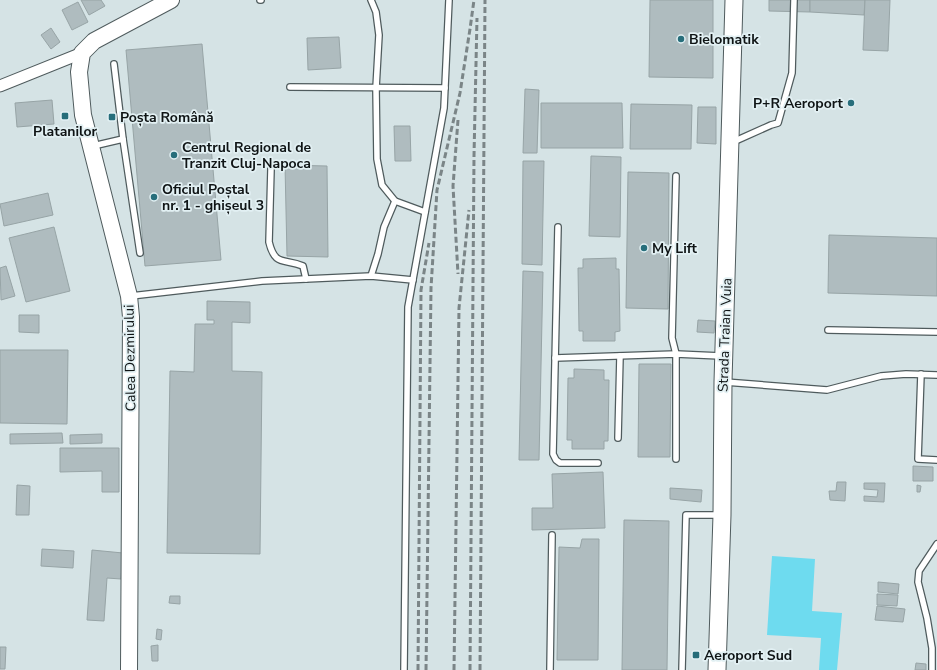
<svg xmlns="http://www.w3.org/2000/svg" width="937" height="670" font-family="'Nunito Sans',sans-serif">
<style>
.green{fill:#6edbef}
.building{fill:#afbcbf;stroke:#97a4a6}
.lines{fill:none;stroke-linecap:round;stroke-linejoin:round}
.service-casing{stroke:#4f5b5d;stroke-width:8}
.minor-casing{stroke:#4f5b5d;stroke-width:13}
.secondary-casing{stroke:#4f5b5d;stroke-width:18}
.primary-casing{stroke:#4f5b5d;stroke-width:19}
.service{stroke:#fff;stroke-width:5.5}
.minor{stroke:#fff;stroke-width:11}
.secondary{stroke:#fff;stroke-width:16}
.primary{stroke:#fff;stroke-width:17}
.rail{stroke:#7b8587;stroke-width:3;stroke-dasharray:6 3;stroke-linecap:butt}
.poi-dot{fill:#276e7b;stroke:#e2f0f3;stroke-width:1.5}
.labels{text-anchor:middle;dominant-baseline:central;stroke-width:3.5;stroke-linejoin:round;paint-order:stroke}
.poi-label{font-size:14px;font-weight:bold;fill:#0f1415;stroke:#e2f0f3;text-anchor:start}
.street-label{font-size:14px;fill:#0f1415;stroke:#e2f0f3}
</style>
<rect width="100%" height="100%" fill="#d5e3e5"/>
<!-- green -->
<polygon class="green" points="772,556 815,559 812,611 842,613 837,670 819,670 821,638 767,635"/>
<!-- building -->
<g class="building">
<polygon points="81,0 101,0 105,6 89,15"/>
<polygon points="650,0 713,0 713,78 649,77"/>
<polygon points="769,0 810,0 810,12 769,11"/>
<polygon points="810,0 865,0 864,15 810,12"/>
<polygon points="865,0 890,0 888,51 863,50"/>
<polygon points="78,2 88,22 72,30 62,10"/>
<polygon points="51,28 60,42 51,49 41,35"/>
<polygon points="339,37 341,68 308,70 307,38"/>
<polygon points="202,44 221,260 145,266 126,50"/>
<polygon points="525,89 539,90 537,153 523,153"/>
<polygon points="52,100 54,124 17,127 15,103"/>
<polygon points="541,103 622,103 623,148 541,148"/>
<polygon points="631,104 692,105 691,149 630,149"/>
<polygon points="698,107 716,107 716,144 697,143"/>
<polygon points="394,126 410,126 411,161 395,161"/>
<polygon points="591,156 621,157 620,237 589,236"/>
<polygon points="523,161 544,161 542,265 522,264"/>
<polygon points="285,165 327,166 328,257 287,256"/>
<polygon points="628,172 669,173 668,309 626,308"/>
<polygon points="48,193 53,215 4,226 0,204"/>
<polygon points="54,227 70,291 26,302 9,238"/>
<polygon points="829,235 937,238 937,296 828,293"/>
<polygon points="616,258 616,269 619,269 620,331 615,332 615,341 583,341 583,331 579,331 578,268 583,268 583,259"/>
<polygon points="6,266 15,296 1,300 0,268"/>
<polygon points="523,271 543,272 539,460 519,460"/>
<polygon points="207,301 250,302 250,323 232,322 232,371 262,372 260,554 167,553 170,371 194,372 195,324 214,324 214,320 207,320"/>
<polygon points="19,315 39,315 39,333 19,332"/>
<polygon points="698,320 715,321 714,333 697,332"/>
<polygon points="0,350 68,350 67,424 0,423"/>
<polygon points="639,364 671,364 670,457 638,457"/>
<polygon points="574,369 604,370 604,380 609,380 608,441 604,441 604,449 572,449 572,440 567,440 568,378 574,378"/>
<polygon points="62,433 63,443 10,444 10,434"/>
<polygon points="102,434 102,443 70,444 70,435"/>
<polygon points="60,448 119,448 119,492 102,492 102,471 60,472"/>
<polygon points="913,466 933,467 933,481 913,481"/>
<polygon points="603,472 605,528 532,530 532,508 553,508 552,474"/>
<polygon points="837,482 846,482 845,501 830,500 829,491 836,491"/>
<polygon points="864,483 885,483 884,502 864,501 864,496 877,497 878,490 864,489"/>
<polygon points="17,485 30,486 29,515 16,515"/>
<polygon points="917,485 921,486 920,492 917,492"/>
<polygon points="670,488 702,490 701,502 670,499"/>
<polygon points="624,520 669,521 667,670 622,670"/>
<polygon points="582,539 599,539 598,660 557,660 559,547 580,548"/>
<polygon points="42,549 74,551 73,568 41,566"/>
<polygon points="92,550 123,553 121,579 107,578 104,621 87,620"/>
<polygon points="878,582 899,584 898,594 878,592"/>
<polygon points="877,594 898,595 897,606 877,605"/>
<polygon points="170,596 180,596 180,604 169,603"/>
<polygon points="877,606 905,609 903,622 875,620"/>
<polygon points="157,629 162,630 161,640 156,639"/>
<polygon points="158,645 158,661 152,661 151,646"/>
<polygon points="0,647 6,647 5,669 0,669"/>
<polygon points="916,663 926,664 926,670 915,670"/>
</g>
<g class="lines">
<defs>
<g id="service">
<polyline points="260,0 261,0"/>
<polyline points="371,0 376,12 379,35 376,88 377,159 382,185 395,201 425,212"/>
<polyline points="114,64 123,139"/>
<polyline points="290,87 445,88"/>
<polyline points="733,142 771,125 778,123 792,73 794,0"/>
<polyline points="93,146 123,139 140,253"/>
<path d="M271,169L269,242C275,267 284,258 303,266L306,279"/>
<polyline points="676,176 672,338 676,354 676,459"/>
<polyline points="558,227 553,454 556,460 560,463 598,463"/>
<polyline points="371,276 378,254 384,227 395,201"/>
<polyline points="131,296 262,281 371,276 413,280"/>
<polyline points="828,330 937,332"/>
<polyline points="555,358 676,354 721,356"/>
<polyline points="921,374 918,459 937,460"/>
<polyline points="725,382 827,390 881,376 906,374 937,375"/>
<polyline points="618,438 620,356"/>
<polyline points="404,670 408,307 444,108 449,0"/>
<polyline points="550,670 552,535"/>
<polyline points="682,670 686,515 720,515"/>
<polyline points="932,670 932,648 927,618 918,582 919,571 937,544"/>
</g>
<polyline id="minor" points="0,86 82,53"/>
<polyline id="secondary" points="129,670 131,317 129,296 83,115 79,72 82,53 94,41 171,0"/>
<polyline id="primary" points="717,670 722,515 723,382 734,0"/>
</defs>
<!-- service casing -->
<use href="#service" class="service-casing"/>
<!-- minor casing -->
<use href="#minor" class="minor-casing"/>
<!-- secondary casing -->
<use href="#secondary" class="secondary-casing"/>
<!-- primary casing -->
<use href="#primary" class="primary-casing"/>
<!-- service -->
<use href="#service" class="service"/>
<!-- minor -->
<use href="#minor" class="minor"/>
<!-- secondary -->
<use href="#secondary" class="secondary"/>
<!-- primary -->
<use href="#primary" class="primary"/>
<!-- rail -->
<g class="rail">
<polyline points="458,120 453,186 458,274"/>
<polyline points="418,670 421,290 429,243"/>
<polyline points="426,670 431,288 437,190 460,93 470,29 474,0"/>
<polyline points="454,670 459,308 469,210"/>
<polyline points="470,670 474,156 477,18"/>
<polyline points="480,670 485,0"/>
</g>
</g>
<!-- markers -->
<g class="poi-dot">
<circle cx="681" cy="39" r="4"/>
<circle cx="851" cy="103" r="4"/>
<rect x="61" y="112" width="8" height="8" rx="2"/>
<rect x="108" y="113" width="8" height="8" rx="2"/>
<circle cx="174" cy="155" r="4"/>
<circle cx="154" cy="197" r="4"/>
<circle cx="644" cy="248" r="4"/>
<rect x="692" y="651" width="8" height="8" rx="2"/>
</g>
<g class="labels">
<!-- poi labels -->
<g class="poi-label">
<text x="689" y="39">Bielomatik</text>
<text x="843" y="103" text-anchor="end">P+R Aeroport</text>
<text x="120" y="117">Poșta Română</text>
<text x="65" y="131" text-anchor="middle">Platanilor</text>
<text x="182" y="147">Centrul Regional de<tspan x="182" dy="16">Tranzit Cluj-Napoca</tspan></text>
<text x="162" y="189">Oficiul Poștal<tspan x="162" dy="16">nr. 1 - ghișeul 3</tspan></text>
<text x="652" y="248">My Lift</text>
<text x="704" y="655">Aeroport Sud</text>
</g>
<!-- street labels -->
<g class="street-label">
<text transform="translate(725 335) rotate(-88)">Strada Traian Vuia</text>
<text transform="translate(130 358) rotate(-91)">Calea Dezmirului</text>
</g>
</g>
</svg>
